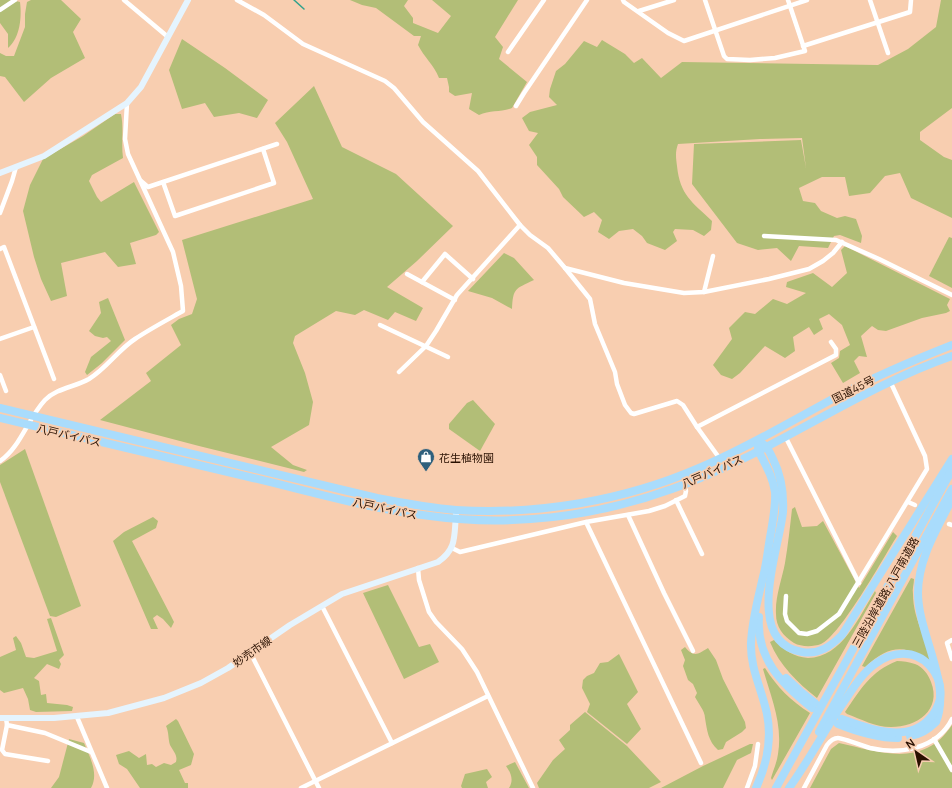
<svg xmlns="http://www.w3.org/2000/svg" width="952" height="788" font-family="Manrope,'Noto Sans JP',sans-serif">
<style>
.green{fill:#b2be77}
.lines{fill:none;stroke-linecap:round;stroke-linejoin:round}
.stream{stroke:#32a28c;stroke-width:1.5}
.street{stroke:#fff;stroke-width:4.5}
.secondary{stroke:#e5f4fe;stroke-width:6}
.highway{stroke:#a9dcfc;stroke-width:8}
.labels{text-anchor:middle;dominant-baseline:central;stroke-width:3.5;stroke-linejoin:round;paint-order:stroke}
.street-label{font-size:11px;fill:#291000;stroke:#f8ceb0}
.poi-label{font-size:11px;fill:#291000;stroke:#f8ceb0;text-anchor:start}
</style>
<rect width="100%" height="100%" fill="#f8ceb0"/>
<!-- green -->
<g class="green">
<path d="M0,0H12L20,2C22,17 20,38 8,48V34L0,23Z"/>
<polygon points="31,0 61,0 81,19 73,32 85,58 51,78 24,102 5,77 0,76 0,53 6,56 14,56 25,27 25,14 27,2"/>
<path d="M350,0H408L404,6L413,18V23L438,33L451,16L432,0H518L495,37L503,47L499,59L527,82L512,108C501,112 490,110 479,115L469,109L472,93L455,96L449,92V87L447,78H439C434,65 424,57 418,45L421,36H414L376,8L362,5Z"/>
<path d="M941,0H952V108L920,132V140L944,157L952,160V218L911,198L900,173L885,176L870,193L849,196L845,177H822L799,188L803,201L815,203L821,211L837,218L845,216L856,219L862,236L861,243L840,235L834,236L828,248L799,246L791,261L777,248L758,250L737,243L692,184L694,144L801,140L806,168L802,138L760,139L678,144C675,152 676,158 677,166C680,195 692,202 712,221L711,230L704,236L693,230L675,229L673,232L677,241L665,250L647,243L642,236L633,229L619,231L609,239L598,232L602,220L594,212L584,217L563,197L559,189L537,165V157L529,145L538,133L529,131L522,118L530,112L557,105L549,97L550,89L556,71L565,64L584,41L597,47L602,40L625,54L634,63L642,58L661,78L682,62L878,65L908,49L936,27Z"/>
<polygon points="182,39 225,68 268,100 257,118 239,113 214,117 205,103 182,109 169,70"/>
<polygon points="314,86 342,147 396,174 453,226 417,261 387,287 423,308 416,321 395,312 388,320 364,310 355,315 336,311 295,336 293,343 305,373 313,402 309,425 271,447 293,465 307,470 304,472 199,446 100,420 151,381 146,373 181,345 171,325 179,319 192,314 197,299 182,240 313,199 287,142 275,123"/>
<path d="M115,114H121C124,128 121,144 123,158L92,175L89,181L97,197L101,202L134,182L159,232L156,235L130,243L136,264L118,267L105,252L61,263L67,296L51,301L41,279L34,257L23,211L30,185L43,159L83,136Z"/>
<polygon points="949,237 952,238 952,288 929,276"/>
<polygon points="845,246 950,299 947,305 950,311 946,313 922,318 886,331 878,330 872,326 861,336 867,357 859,356 854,361 860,373 843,383 831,363 839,358 840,351 850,345 842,325 829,314 819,319 823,329 814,335 809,327 793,337 795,351 785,358 765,346 740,373 732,379 721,375 713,365 732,339 729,328 745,312 755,314 773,299 787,304 806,293 786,287 787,282 813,273 832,287 847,273 841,250"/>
<path d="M504,253L514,258L534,280C515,289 513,288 512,309L492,298L468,291Z"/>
<polygon points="108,298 125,340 102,363 87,375 85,372 91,357 111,341 107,337 103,338 95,336 89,331 101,313 99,302"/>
<polygon points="473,400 495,424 480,451 449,429 449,424 467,403"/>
<polygon points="25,449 81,606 56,617 50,616 0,482 0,465"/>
<path d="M795,507L802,527L817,526L823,521L859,588L893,532L897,536C884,557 840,636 821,644C813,647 801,647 794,643C783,636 776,627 776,614C775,597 782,579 785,563C788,545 790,527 792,509Z"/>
<polygon points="153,517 158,521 156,528 132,541 171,616 174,622 171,628 163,619 157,615 153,618 158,629 151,629 113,541 124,532"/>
<path d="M911,578L914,579C914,584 912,589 913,594C913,620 928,644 938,666C909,646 893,641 865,667L862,666Z"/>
<polygon points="388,585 419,647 430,644 439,662 404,679 363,593"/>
<path d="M875,591L876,593L817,698C797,682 780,666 770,642L774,640C784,650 794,657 808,658C842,658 860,615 875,591Z"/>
<polygon points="51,618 64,655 59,660 61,664 59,669 47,664 34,678 39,681 41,695 46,694 47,703 67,705 73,707 72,711 36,712 30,710 28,699 23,688 4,693 0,690 0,657 16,650 13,638 16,636 21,643 26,657 34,658 57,651 47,619"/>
<path d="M685,647C694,658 698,654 708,648L716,660L723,679L745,722L746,728L742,732L726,742L723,749L718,750C708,741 707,730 705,718C705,711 698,703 695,697L697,693L693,684L688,680L683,666L685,660L681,650Z"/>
<polygon points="619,654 638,692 627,704 641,729 627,744 587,712 590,704 582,688 583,680 587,676 594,673 600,663 608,662"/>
<path d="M897,661C903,661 909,662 915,664C923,667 928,674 931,682C942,710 917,727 891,727C875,727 861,719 847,714L845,712C860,690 871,671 897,661Z"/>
<path d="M765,668C777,687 791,701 810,713L772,780L771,778C773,771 777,762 778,754C783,724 771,697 763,669Z"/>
<polygon points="585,712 627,746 661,782 649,788 539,788 537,783 553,760 565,749 559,740 570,730 570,725"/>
<path d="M176,719L178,721L194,754L191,765L179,770L185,783H188V788H140L127,769L119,764L116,755L129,751L139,758L146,754L147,765L152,764L156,767L164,763L171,765L176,762C178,755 173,751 170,745C168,739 169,732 166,726Z"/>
<path d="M952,725V788H810L831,749L839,743C880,752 923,769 952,725Z"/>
<path d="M69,739L84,743C90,757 99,774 91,788H51L59,777Z"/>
<polygon points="750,744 753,744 751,753 737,760 723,788 661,788 703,766"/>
<path d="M515,762L529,788H509C514,780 511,773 506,766Z"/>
<polygon points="487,769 492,777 486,782 488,788 462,788 461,786 465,774"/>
</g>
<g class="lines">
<!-- stream -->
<polyline class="stream" points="294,0 304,9"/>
<!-- street -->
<g class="street">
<polyline points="124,0 168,37"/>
<polyline points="237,0 264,15 303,44 385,81 394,88 423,122 478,171 520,225 530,235 548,248 565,268 624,283 684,293 704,292 769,279 809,269 823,261 833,253 842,242"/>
<polyline points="623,0 624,2 668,33 684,41 807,0"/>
<polyline points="705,0 724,56 727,59 750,60 775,58 805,51 788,0"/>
<polyline points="870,0 888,53"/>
<polyline points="0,10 15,0"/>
<polyline points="639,11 674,0"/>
<polyline points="803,46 910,12 911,0"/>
<polyline points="508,52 544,0"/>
<polyline points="516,106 524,93 587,0"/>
<polyline points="141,181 148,187 277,144"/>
<polyline points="163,182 175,216 274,183 263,149"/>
<polyline points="0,213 12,181 16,167"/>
<polyline points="764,236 836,240 879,259 952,295"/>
<polyline points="0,249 4,247 54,379"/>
<polyline points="565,268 590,299 595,324 615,372 617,384 625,405 631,413 634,414 677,401 683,405 697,427 720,459"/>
<polyline points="407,274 455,300"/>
<polyline points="422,282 445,254 473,279"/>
<polyline points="704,292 713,256"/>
<polyline points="380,325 448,357"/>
<polyline points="0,339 34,327"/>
<polyline points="399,372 426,346 436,331 457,295 520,225"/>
<polyline points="0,375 6,391"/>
<polyline points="697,427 836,355 836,349 831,342"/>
<polyline points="785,436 859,583"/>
<path d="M0,461C20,448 28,418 45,400C57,388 75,387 89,379C107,368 118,350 135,339C150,329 167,320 183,311L181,286L173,252L128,154L125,139L127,103"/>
<polyline points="676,500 702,554"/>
<polyline points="908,502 915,505"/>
<polyline points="628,515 664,593 693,651"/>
<polyline points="586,522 701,763"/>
<polyline points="949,524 952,525"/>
<polyline points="452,548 460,552 586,522 649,511 665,506 685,496 686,491 684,485"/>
<polyline points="418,568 419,580 429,612 436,622 462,649 477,672 533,788"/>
<polyline points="786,596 785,614 787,621 799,633 807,634 817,631 839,614 927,469 925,456 890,381"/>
<polyline points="322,606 392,743"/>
<polyline points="952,640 947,643 952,659"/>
<polyline points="250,652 319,788"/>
<polyline points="77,717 107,788"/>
<polyline points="6,718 7,725 45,733 91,752"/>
<polyline points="7,725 2,750 5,754 48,761"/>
<polyline points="934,739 952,770"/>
<polyline points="301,788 488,696"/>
<polyline points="747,788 755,766 758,744"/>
<path d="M804,788L827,745C830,741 833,738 838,738C843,738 863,746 870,748C900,755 937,749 952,719"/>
</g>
<!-- secondary -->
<g class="secondary">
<polyline points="0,173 44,156 127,103 141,87 188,0"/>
<path d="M0,718H54L108,713L164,698L201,683L228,668L290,625L342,594L438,562C457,549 454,536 456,514"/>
</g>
<!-- highway -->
<g class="highway">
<path d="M0,408L377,498C403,503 429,508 456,510C538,515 623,501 699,468C747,448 793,420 840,395C876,376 914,360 952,345"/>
<path d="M0,418C83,438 166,457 249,477C309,491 369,509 430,516C511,527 595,517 672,489C770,455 854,390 952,356"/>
<path d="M763,444C768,447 770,453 773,459C781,475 784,493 783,512C779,550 743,642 802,652C819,655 831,646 842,635L952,459"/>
<path d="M759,617C756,659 782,684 812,708"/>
<polyline points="786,678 800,691 815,703"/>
<path d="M838,724C858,732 877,738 898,738"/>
<polyline points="819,732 952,489"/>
<path d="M910,736C920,735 929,729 936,722C952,683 918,634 918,593C918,559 937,529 952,499"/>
<path d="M756,788C767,764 772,739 767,714C762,690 750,668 751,643C752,620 758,599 763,577C767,562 768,547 771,532C773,519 776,505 775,492C773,477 765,464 758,450V445"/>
<polyline points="776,788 952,470"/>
<path d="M789,788C808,762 823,733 841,706C851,692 861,674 875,664C892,651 915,649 930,666C938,675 942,687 940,699C938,706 935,713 930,718C908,744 869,729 842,719"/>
</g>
</g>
<!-- icons -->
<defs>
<symbol id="shop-pin" viewBox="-11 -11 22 30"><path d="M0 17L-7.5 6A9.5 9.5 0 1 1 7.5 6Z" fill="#2e607d" stroke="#f8ceb0"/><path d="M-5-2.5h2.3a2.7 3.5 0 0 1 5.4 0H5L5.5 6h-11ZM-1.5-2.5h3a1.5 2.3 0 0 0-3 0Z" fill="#fff"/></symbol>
</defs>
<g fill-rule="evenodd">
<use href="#shop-pin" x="416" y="447" width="20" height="27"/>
</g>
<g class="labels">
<!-- street labels -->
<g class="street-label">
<text transform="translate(853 389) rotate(-27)">国道45号</text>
<text transform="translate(69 435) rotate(13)">八戸バイパス</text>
<text transform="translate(712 471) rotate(-24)">八戸バイパス</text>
<text transform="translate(385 508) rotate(12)">八戸バイパス</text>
<text transform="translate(885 592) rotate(-61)">三陸沿岸道路;八戸南道路</text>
<text transform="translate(252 651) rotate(-35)">妙売市線</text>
</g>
<!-- poi labels -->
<g class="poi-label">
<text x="439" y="457">花生植物園</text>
</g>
</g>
<!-- north arrow -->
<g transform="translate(916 752) rotate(326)" stroke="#f8ceb0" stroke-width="3" paint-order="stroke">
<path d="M0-3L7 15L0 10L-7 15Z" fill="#291000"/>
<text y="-6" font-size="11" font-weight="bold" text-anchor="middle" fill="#291000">N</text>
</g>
</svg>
